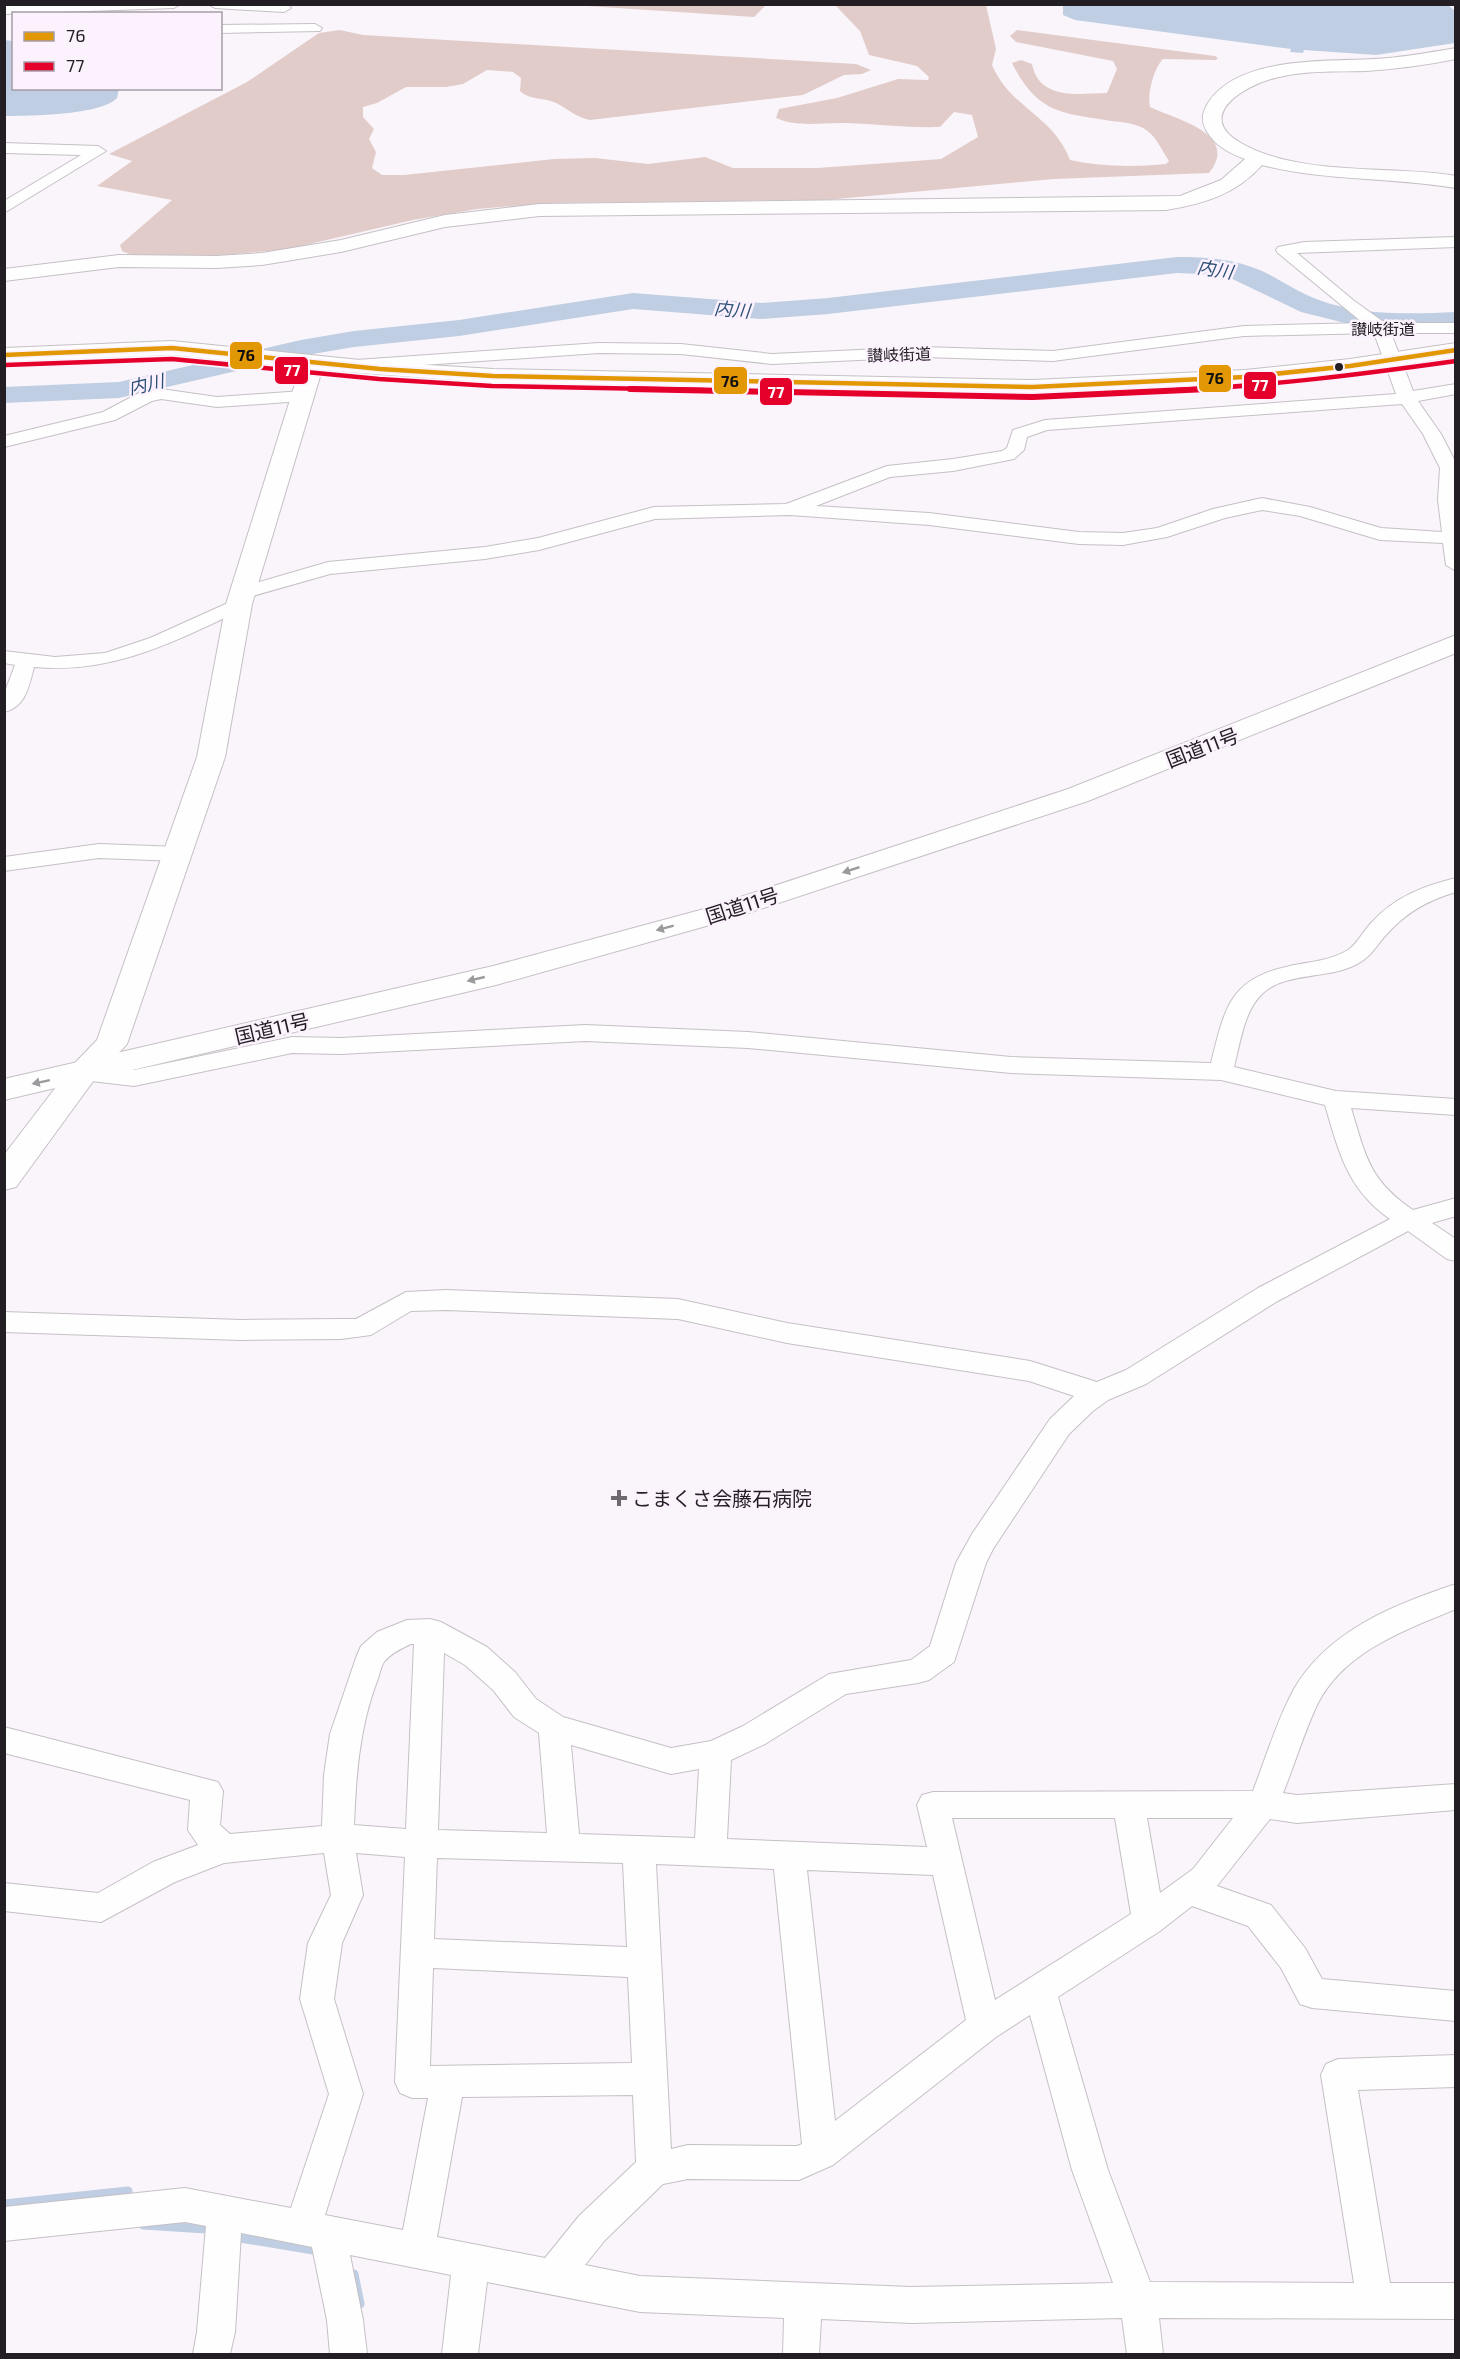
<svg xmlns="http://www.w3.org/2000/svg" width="1460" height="2359" font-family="'Exo 2','Noto Sans JP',sans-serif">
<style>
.forest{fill:#e2ccca}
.water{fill:#bfcee2}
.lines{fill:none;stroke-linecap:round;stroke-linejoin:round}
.stream{stroke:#bfcee2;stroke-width:9}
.river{fill:#bfcee2;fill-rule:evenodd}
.street-casing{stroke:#c5c0c5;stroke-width:2}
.secondary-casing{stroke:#c5c0c5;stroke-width:2}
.highway-casing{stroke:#c5c0c5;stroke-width:2}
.street{fill:#fefefe;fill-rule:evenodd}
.secondary{fill:#fefefe;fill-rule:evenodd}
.highway{fill:#fefefe;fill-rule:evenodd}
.bus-1-casing{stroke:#fcf2fe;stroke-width:8}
.bus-2-far1-casing{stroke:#fcf2fe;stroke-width:8}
.bus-2-casing{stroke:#fcf2fe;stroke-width:10}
.bus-1{stroke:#e29804;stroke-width:4.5}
.bus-2-far1{stroke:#e4002b;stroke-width:4.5}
.bus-2{stroke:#e4002b;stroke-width:6}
.oneway{fill:#9b999c}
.bus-dot{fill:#231e24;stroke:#fcf2fe;stroke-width:2}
.poi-dot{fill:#6e696f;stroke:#fcf2fe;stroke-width:2}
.labels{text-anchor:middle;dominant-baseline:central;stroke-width:5;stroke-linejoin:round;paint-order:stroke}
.far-street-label{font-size:16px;fill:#231e24;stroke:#fcf2fe}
.far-water-label{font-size:18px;font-style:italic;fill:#2d5076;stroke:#fcf2fe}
.street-label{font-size:20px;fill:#231e24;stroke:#fcf2fe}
.poi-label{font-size:20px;fill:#231e24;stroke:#fcf2fe;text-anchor:start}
.line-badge{stroke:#fcf2fe;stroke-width:2}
.badge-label{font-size:16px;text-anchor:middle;font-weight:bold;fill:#fff}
.pale-badge-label{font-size:16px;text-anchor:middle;font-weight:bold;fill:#111}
</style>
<rect width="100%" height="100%" fill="#faf5fb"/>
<!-- forest -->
<g class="forest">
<polygon points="572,5 766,5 754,17"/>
<path d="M835,5H986L996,49L992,65C1011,109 1052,114 1070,160C1102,167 1134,167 1166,164L1169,161C1161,149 1156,135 1143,128C1133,123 1121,122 1111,121C1060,113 1037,113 1012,63L1021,60L1032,64C1039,100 1077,94 1107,93L1117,69L1113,61L1016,42L1010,36L1017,30L1215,56L1218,58L1216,60L1163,59C1154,68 1147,94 1150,107C1174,119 1241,133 1209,173L1054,179L826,200L547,203L477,209L413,220L288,249L225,255L134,256L122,251L120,245L172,200L97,186L132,161L109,154L247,82L319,33L340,30L363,35L856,64L871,70L862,74L844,75L803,95L590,120C576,117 568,109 556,103C544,97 531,101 520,91L521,78L513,72L487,70L463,84L446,87H406L377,103L363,107V117L374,129L369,139L376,152L372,168L382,175H404L554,159L595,158L648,164L705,157L733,168H817L901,162L941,159L978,137L972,115L954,112L940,127C908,128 877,124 846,123C821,122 799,128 776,118L779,109L837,98L898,79L928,80L929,77L917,66L869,55L860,31Z"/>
</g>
<!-- water -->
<g class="water">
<polygon points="1063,4 1448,5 1455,11 1455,43 1376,55 1304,50 1303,53 1290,52 1291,49 1075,20 1063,15"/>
<path d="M4,40L13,41L14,88L119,89L117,98C102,115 28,116 5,116Z"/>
</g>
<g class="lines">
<!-- stream -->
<g class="stream">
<polyline points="4,2204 128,2191"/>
<polyline points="143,2225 206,2229"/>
<polyline points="240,2238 319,2251"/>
<polyline points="354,2274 360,2304"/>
</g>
<!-- river -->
<path class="river" d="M1177,257C1207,257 1235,259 1262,271C1281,280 1299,293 1319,300C1362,316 1411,314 1456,312V328L1401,329L1345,323L1301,312L1224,275L1177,273L828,314L761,319L633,309L459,336L354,347L301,356L119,398L4,403V387L119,382L301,340L354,331L459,320L633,293L761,303L828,298Z"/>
<defs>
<g id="street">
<polygon points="43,4 181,4 174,8 4,14 4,6"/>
<polygon points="208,4 287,4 291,8 284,12 215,8"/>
<polygon points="315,24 322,28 320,31 220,33 220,25"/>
<polygon points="4,143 98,146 106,151 4,213 4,201 81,155 4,153"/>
<path d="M1456,237V247L1297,253L1353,300L1385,323H1456V333H1391L1413,391L1456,384V394L1418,401L1441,434L1456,463V571L1446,565L1443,543L1380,540L1300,516L1262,510L1225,518L1167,537L1123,545L1079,544L929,525L790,515L655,519L539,550L485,559L330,574L242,599L249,604L246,608C177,640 113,675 34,667C29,686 26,707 4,712V694L15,665L4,663V651L55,657L105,653L150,638L239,598L232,593L235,589L328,562L485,547L538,538L654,507L786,504L887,466L953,459L1002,451L1007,448L1013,430L1045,420L1396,394L1374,333L1244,336L1053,361L924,357L772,364L681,354L599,353L348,370L342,369L339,365L342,361L599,343L681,344L772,354L924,347L1053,351L1244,326L1363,323L1278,253L1276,250L1278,247L1304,242ZM1402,404L1423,434L1440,468L1438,500L1442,532L1381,528L1310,507L1262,498L1213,509L1157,528L1123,533L1079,532L929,513L816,506L890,477L953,471L1014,459L1024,450L1027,437L1047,430Z"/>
<polygon points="161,389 217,397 302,391 311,396 302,401 217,407 161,399 152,401 115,420 4,447 4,436 103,412 141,392"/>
<polygon points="99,844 179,847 187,849 190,854 187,859 179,861 99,858 4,871 4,857"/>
<path d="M1456,878V892C1428,900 1405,913 1386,935C1376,946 1371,957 1357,964C1328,980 1286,971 1262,994C1244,1011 1240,1044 1234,1067L1336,1091L1456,1099V1115L1351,1108C1366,1157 1369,1180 1413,1210L1456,1198V1216L1432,1223L1456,1239V1261L1447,1259L1408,1231L1276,1302L1146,1384L1108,1400L1093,1411L1069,1434L993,1549L986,1563L954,1662L929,1680L918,1683L846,1694L765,1744L731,1760L727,1839L927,1847L917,1805L922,1795L933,1792L1253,1791C1266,1757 1277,1720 1294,1689C1327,1631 1395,1604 1456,1584V1609C1405,1630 1345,1651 1318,1703C1304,1732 1295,1764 1283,1793L1297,1795L1456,1784V1810L1297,1823L1270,1819L1217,1886L1271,1905L1305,1948L1322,1979L1456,1991V2021L1312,2008L1300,2004L1281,1968L1248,1926L1192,1906L1160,1931L1058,1997L1108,2170L1150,2282L1354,2283L1321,2075L1326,2064L1338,2059L1456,2055V2087L1358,2090L1390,2283H1456V2319L1159,2318L1163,2354H1127L1122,2318L911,2323L821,2319L819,2354H783L784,2318L640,2312L487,2282L478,2354H442L451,2275L350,2255L363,2320L367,2354H330L327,2320L312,2247L241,2233L235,2332L230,2354H193L197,2332L206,2226L185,2222L4,2241V2207L185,2188L291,2208L329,2094L300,1999L308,1943L331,1895L324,1853L224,1863L175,1882L101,1922L4,1911V1883L98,1893L153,1862L198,1845L188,1830L190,1800L4,1753V1727L218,1782L223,1791L220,1825L230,1834L322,1826L324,1775L330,1734L357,1655L361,1646L377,1632L407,1620L430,1619L441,1622L487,1647L515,1672L536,1699L563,1717L671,1748L711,1741L743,1726L829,1674L911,1660L930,1646L956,1563L972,1534L1050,1419L1074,1396L1029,1381L787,1343L678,1319L446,1310L411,1311L371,1335L341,1339L241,1340L4,1332V1312L241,1320L341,1319H356L406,1292L446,1290L678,1299L787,1323L1030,1361L1097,1382L1126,1370L1258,1288L1390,1219C1347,1189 1339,1152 1325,1105L1221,1080L1011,1073L748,1048L585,1041L341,1054L292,1053L134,1086L74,1079L71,1073L74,1067L83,1065L134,1070L292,1037L341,1038L585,1025L748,1032L1011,1057L1211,1063C1226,1001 1232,976 1300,964C1317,961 1333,959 1348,950C1358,943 1363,931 1372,922C1395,897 1423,886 1456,878ZM411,1644H414L406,1829L354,1825C356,1777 359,1730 376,1684C379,1678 380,1668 384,1662C390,1654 402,1648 411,1644ZM444,1653L465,1665L493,1690L514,1717L539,1733L547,1833L438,1830ZM571,1745L671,1774L699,1769L695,1838L579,1834ZM952,1818H1115L1131,1914L995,2000ZM1147,1818H1233L1193,1869L1160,1893ZM356,1853L405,1857L395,2082L400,2093L412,2098H428L403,2230L325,2215L363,2094L334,1999L342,1943L363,1895ZM437,1858L623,1863L627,1947L434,1939ZM656,1864L774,1869L802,2144L797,2146L688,2145L671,2149ZM807,1870L933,1875L966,2020L835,2121ZM433,1968L628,1977L632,2063L430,2066ZM1030,2015L1072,2170L1113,2283L911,2287L640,2276L585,2265L605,2240L663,2184L688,2179L799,2180L833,2165L996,2037ZM633,2095L636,2162L579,2216L545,2258L437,2237L462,2097Z"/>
</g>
<g id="secondary">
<path d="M1456,48V59C1426,65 1396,69 1366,71C1336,72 1304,70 1275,78C1245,85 1193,116 1241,143C1300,177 1390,165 1456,176V188C1391,177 1326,181 1262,165C1236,194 1204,204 1166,210L539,216L445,227L341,252L262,265L216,268L119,267L4,281V269L119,255L216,256L262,253L341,240L445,215L539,204L1180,196L1221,180L1245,159C1229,153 1215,146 1206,130C1200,119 1203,110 1210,100C1245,53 1336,63 1388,58C1410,56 1433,52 1456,48Z"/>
<polygon points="172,341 380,362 493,369 1033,380 1245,370 1350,359 1456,343 1456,357 1350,372 1245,384 1033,394 493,383 322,370 252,604 225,757 127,1044 94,1080 16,1187 4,1190 4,1155 72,1066 97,1040 197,757 226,604 300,368 172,355 4,362 4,348"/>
</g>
<polygon id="highway" points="1456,635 1456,653 1088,801 724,921 496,985 4,1100 4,1079 493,966 704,909 1068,789"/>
</defs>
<!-- street casing -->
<use href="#street" class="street-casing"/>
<!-- secondary casing -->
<use href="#secondary" class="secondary-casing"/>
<!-- highway casing -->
<use href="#highway" class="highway-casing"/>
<!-- street -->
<use href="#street" class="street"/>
<!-- secondary -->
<use href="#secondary" class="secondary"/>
<!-- highway -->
<use href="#highway" class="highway"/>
<defs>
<polyline id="bus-1" points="4,355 172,348 380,369 493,376 1033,387 1245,377 1350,366 1456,350"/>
<g id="bus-2-far1">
<polyline points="5,365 172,359 379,379 492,386 704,390"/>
<path d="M1176,390C1270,386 1363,374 1456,361"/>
</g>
<polyline id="bus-2" points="630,389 1033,397 1208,389"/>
</defs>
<!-- bus-1 casing -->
<use href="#bus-1" class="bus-1-casing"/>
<!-- bus-2-far1 casing -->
<use href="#bus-2-far1" class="bus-2-far1-casing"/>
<!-- bus-2 casing -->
<use href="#bus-2" class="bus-2-casing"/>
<!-- bus-1 -->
<use href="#bus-1" class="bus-1"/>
<!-- bus-2-far1 -->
<use href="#bus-2-far1" class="bus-2-far1"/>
<!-- bus-2 -->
<use href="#bus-2" class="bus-2"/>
</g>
<!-- one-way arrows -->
<defs><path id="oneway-solid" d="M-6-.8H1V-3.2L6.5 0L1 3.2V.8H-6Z" transform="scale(1.5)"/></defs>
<g class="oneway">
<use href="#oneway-solid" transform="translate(851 870) rotate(162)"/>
<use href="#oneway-solid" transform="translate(665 928) rotate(165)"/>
<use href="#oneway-solid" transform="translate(476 979) rotate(167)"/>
<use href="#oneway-solid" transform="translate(41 1082) rotate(168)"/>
</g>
<!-- markers -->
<circle class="bus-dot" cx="1339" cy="367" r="5"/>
<path class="poi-dot" d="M616 1489h6v6h6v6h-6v6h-6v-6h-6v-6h6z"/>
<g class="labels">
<!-- far-street labels -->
<g class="far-street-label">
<text x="1383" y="328">讃岐街道</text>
<text transform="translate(899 354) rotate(-2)">讃岐街道</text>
</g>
<!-- far-water labels -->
<g class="far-water-label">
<text transform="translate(1215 269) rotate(9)">内川</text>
<text transform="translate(732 309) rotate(5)">内川</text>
<text transform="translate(146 384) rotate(-13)">内川</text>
</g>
<!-- street labels -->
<g class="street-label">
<text transform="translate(1202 747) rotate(-21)">国道11号</text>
<text transform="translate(742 905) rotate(-18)">国道11号</text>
<text transform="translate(272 1028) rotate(-13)">国道11号</text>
</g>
<!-- poi labels -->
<g class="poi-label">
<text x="632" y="1498">こまくさ会藤石病院</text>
</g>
</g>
<g class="line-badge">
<rect x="229" y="341" width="34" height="29" rx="6" fill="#e29804"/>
<rect x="274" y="356" width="35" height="29" rx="6" fill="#e4002b"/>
<rect x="1198" y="364" width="34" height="29" rx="6" fill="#e29804"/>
<rect x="713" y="366" width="35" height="29" rx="6" fill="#e29804"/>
<rect x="1243" y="371" width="34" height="29" rx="6" fill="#e4002b"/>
<rect x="759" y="377" width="34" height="29" rx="6" fill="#e4002b"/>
</g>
<g class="badge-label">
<text x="292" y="376">77</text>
<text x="1260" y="391">77</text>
<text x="776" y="398">77</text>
</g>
<g class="pale-badge-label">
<text x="246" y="361">76</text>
<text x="1215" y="384">76</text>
<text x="730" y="387">76</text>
</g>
<!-- border -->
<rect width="1460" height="2359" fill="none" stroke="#231e24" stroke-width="12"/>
<!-- legend -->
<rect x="12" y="12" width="210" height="78" fill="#fcf2fe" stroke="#a59da7" stroke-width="1.5"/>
<rect x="24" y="32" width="30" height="9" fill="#e29804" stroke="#a59da7" stroke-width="1.5"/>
<text x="66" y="42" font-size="18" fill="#231e24">76</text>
<rect x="24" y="62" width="30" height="9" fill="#e4002b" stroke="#a59da7" stroke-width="1.5"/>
<text x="66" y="72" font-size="18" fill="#231e24">77</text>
</svg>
